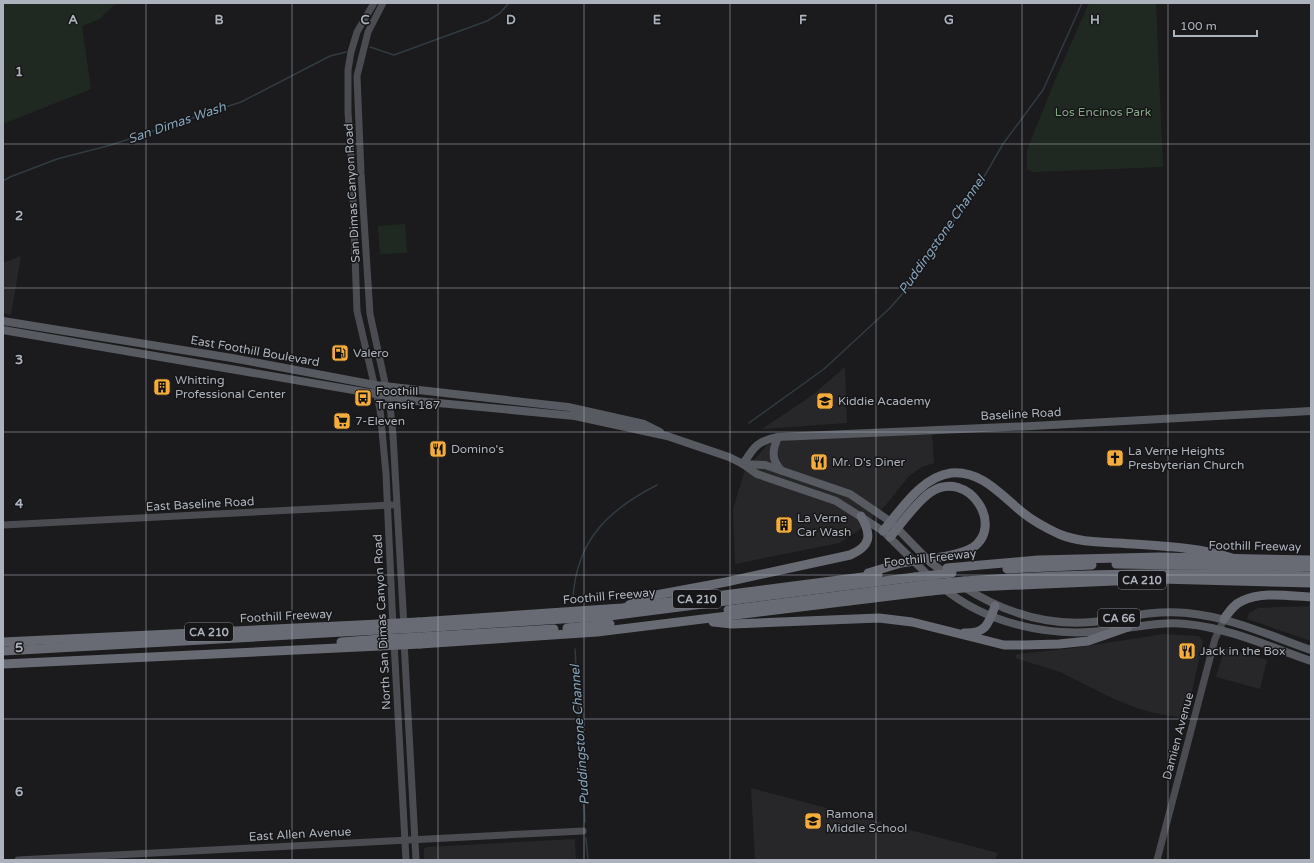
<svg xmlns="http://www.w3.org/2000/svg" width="1314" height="863" font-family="'Varela Round',sans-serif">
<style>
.built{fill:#27272a}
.green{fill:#202921}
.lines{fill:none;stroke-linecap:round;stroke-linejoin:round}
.stream{stroke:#303b42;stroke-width:1.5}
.secondary{stroke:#4a4c52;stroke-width:7}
.primary{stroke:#585a61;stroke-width:8}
.highway{stroke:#686b73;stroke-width:9}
.highway-bridge{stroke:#686b73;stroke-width:9}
.grid{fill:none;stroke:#adb3bd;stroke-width:1;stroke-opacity:0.55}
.labels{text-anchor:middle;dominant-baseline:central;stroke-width:3;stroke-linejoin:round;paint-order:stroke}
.shield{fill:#161618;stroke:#80848c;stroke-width:1}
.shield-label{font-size:11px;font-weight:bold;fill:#adb3bd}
.park-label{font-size:12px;fill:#84a785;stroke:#161618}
.street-label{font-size:12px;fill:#adb3bd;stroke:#161618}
.poi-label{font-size:12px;fill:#adb3bd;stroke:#161618;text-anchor:start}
.water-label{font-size:13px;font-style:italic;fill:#85a2b7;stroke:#161618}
.grid-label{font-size:13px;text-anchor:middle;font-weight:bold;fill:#adb3bd;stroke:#161618;stroke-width:3;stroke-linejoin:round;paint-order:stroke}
</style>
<rect width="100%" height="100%" fill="#1b1b1d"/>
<!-- built -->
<g class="built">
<polygon points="21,256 11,315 3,313 3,263"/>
<polygon points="845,367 847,423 762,429 814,394"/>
<polygon points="932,434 934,463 922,467 909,476 885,506 858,531 839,543 735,564 733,509 745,470 767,445 794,438"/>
<polygon points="1311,606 1311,641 1247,619 1249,613 1258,608"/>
<polygon points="1164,634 1199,636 1203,642 1187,713 1183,718 1154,713 1134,707 1114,699 1060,672 1015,658 1017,654 1074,648"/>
<polygon points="1225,648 1267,660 1260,689 1216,677"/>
<polygon points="751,788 998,853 995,860 755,860"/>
<polygon points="575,839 576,860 424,860 424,849 427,847"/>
</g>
<!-- green -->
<g class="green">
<polygon points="3,3 116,3 98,20 82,26 91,89 3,124"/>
<polygon points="1089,3 1156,3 1163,167 1033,172 1027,169 1027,150 1056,78"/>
<polygon points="405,224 407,253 380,254 378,226"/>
</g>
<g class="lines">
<!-- stream -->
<g class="stream">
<polyline points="370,47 394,55 487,21 500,13 509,3"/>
<polyline points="3,181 10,177 57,159 111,145 241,102 330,56 346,52"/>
<polyline points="749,423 824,369 890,308 911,284 985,175 1003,144 1043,90 1082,3"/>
<path d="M573,597C577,540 608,510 657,485"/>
<polyline points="575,649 585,822"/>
<polyline points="586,838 588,860"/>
</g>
<!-- secondary -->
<g class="secondary">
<polyline points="374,3 357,32 351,52 348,70 348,112 352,170 357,311 380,409 386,474 393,627"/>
<polyline points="383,3 368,32 357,76 361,173 370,314 390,406 393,435 404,627"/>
<polyline points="3,525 392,505"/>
<polyline points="404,641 416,860"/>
<polyline points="394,642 406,860"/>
<polyline points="18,860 583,831"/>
<polyline points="1157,860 1215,639 1224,619"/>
</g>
<!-- primary -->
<g class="primary">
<polyline points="3,321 232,358 375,385 568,407 644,424 660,432"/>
<polyline points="3,330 417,401 575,416 667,436 729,457 743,464 757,474 836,501 883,531 932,579"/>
<path d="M778,437C772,451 771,460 782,471"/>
<polyline points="743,464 765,465 850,494 891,522 931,563 948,575"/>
<path d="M743,464C754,447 757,441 778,437L1032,426L1311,411"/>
<path d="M962,586C1004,613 1052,628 1102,621C1130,616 1158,610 1187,613C1230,617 1271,636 1311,650"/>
<path d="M942,587C985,623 1047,637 1102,631C1130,629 1157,621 1186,624C1229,628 1270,647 1311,661"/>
</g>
<!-- highway -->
<g class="highway">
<path d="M883,531C901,510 921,477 951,473C981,470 1001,495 1022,512C1033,521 1046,528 1059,534C1078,542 1098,542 1118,543C1156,546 1195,546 1232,558"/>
<path d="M890,537C901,524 917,501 931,492C968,468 1006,526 972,548C965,552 956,554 948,556"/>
<polyline points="1116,564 1311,567"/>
<polyline points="947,568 1038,560 1159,557 1311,560"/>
<polyline points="1007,569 1092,565"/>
<polyline points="868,573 901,563"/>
<path d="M964,581C1080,573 1195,572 1311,576"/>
<polyline points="974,587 1160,579 1311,583"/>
<path d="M629,605L645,597L726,582L850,555C871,546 872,535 861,516"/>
<polyline points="728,610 923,585"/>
<path d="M1224,619C1229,612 1234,604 1242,601C1261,591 1290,596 1311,597"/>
<polyline points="418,622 622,608 878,575"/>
<polyline points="713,622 732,624 879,618 912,622 1004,645 1023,645 1059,644 1088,641 1128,627"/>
<polyline points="419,628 609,616 915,577"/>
<polyline points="567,628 610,624"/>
<path d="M964,633C986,634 989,623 995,606"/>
<polyline points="419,637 554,629"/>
<polyline points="3,642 379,624"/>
<polyline points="341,642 380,639"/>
<polyline points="420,644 597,632 931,591"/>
<polyline points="3,651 379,630"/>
<polyline points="3,664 380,646"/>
</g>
<!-- highway-bridge -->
<g class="highway-bridge">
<polyline points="901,563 948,556"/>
<polyline points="915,577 952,573"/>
<polyline points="923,585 964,581"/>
<polyline points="931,591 974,587"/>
<polyline points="379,624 418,622"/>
<polyline points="379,630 419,628"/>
<polyline points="380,639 419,637"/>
<polyline points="380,646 420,644"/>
</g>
</g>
<!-- grid -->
<path class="grid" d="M146,3V860M292,3V860M438,3V860M584,3V860M730,3V860M876,3V860M1022,3V860M1168,3V860M3,144H1311M3,288H1311M3,432H1311M3,575H1311M3,719H1311"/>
<!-- icons -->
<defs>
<symbol id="fuel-square" viewBox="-11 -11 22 22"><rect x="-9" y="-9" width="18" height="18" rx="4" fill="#f4ac3c" stroke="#161618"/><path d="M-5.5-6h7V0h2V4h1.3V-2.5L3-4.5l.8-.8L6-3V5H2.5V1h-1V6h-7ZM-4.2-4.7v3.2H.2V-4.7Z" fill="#111"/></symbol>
<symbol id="building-square" viewBox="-11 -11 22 22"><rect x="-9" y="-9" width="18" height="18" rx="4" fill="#f4ac3c" stroke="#161618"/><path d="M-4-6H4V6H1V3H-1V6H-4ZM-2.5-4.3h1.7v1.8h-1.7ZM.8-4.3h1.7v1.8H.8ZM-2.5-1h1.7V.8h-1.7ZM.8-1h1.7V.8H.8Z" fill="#111"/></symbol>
<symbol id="bus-square" viewBox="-11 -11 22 22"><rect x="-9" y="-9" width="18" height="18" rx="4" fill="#f4ac3c" stroke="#161618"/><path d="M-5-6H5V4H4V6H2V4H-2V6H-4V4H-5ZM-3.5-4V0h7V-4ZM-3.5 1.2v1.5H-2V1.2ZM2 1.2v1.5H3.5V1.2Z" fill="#111"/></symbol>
<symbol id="school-square" viewBox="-11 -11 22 22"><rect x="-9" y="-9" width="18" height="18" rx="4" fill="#f4ac3c" stroke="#161618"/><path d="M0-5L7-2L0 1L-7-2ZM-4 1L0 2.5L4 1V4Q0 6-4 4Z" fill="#111"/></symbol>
<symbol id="supermarket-square" viewBox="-11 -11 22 22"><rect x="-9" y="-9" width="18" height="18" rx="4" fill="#f4ac3c" stroke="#161618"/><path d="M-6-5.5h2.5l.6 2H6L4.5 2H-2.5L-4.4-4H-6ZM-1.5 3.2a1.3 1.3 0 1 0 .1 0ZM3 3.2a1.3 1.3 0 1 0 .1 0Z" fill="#111"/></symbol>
<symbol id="restaurant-square" viewBox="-11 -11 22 22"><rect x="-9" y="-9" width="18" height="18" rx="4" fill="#f4ac3c" stroke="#161618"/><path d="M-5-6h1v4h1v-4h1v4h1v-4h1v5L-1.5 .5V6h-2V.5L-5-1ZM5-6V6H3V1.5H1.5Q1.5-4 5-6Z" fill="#111"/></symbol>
<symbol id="church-square" viewBox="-11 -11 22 22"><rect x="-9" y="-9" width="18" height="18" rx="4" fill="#f4ac3c" stroke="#161618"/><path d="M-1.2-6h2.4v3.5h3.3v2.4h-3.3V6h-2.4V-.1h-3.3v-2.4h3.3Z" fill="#111"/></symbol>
</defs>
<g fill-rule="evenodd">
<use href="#fuel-square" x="330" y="343" width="20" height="20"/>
<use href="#building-square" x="152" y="377" width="20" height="20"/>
<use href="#bus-square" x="353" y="388" width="20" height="20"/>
<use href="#school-square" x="815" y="391" width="20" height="20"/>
<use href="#supermarket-square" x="332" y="411" width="20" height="20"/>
<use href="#restaurant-square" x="428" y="439" width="20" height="20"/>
<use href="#church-square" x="1105" y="448" width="20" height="20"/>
<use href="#restaurant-square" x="809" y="452" width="20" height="20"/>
<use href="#building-square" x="774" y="515" width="20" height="20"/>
<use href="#restaurant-square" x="1177" y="641" width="20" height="20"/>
<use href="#school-square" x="803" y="811" width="20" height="20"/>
</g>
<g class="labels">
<!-- shield labels -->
<g class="shield">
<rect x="1118" y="571" width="48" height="18" rx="3"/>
<rect x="673" y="590" width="48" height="18" rx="3"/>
<rect x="1098" y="609" width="42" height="18" rx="3"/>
<rect x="185" y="623" width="48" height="18" rx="3"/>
</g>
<g class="shield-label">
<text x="1142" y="580">CA 210</text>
<text x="697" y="599">CA 210</text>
<text x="1119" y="618">CA 66</text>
<text x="209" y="632">CA 210</text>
</g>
<!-- park labels -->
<g class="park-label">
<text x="1103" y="112">Los Encinos Park</text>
</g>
<!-- street labels -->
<g class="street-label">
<text transform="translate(352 193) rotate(-93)">San Dimas Canyon Road</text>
<text transform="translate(255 351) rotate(10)">East Foothill Boulevard</text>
<text transform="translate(1021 414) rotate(-3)">Baseline Road</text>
<text transform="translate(200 504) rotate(-3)">East Baseline Road</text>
<text transform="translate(1255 546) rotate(1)">Foothill Freeway</text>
<text transform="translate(930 558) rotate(-6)">Foothill Freeway</text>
<text transform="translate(609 596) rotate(-5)">Foothill Freeway</text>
<text transform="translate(286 616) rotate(-3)">Foothill Freeway</text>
<text transform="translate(382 622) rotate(-93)">North San Dimas Canyon Road</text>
<text transform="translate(1178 736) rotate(-75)">Damien Avenue</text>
<text transform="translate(300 834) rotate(-3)">East Allen Avenue</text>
</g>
<!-- poi labels -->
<g class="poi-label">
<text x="353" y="353">Valero</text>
<text x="175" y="380">Whitting<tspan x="175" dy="14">Professional Center</tspan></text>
<text x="376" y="391">Foothill<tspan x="376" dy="14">Transit 187</tspan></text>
<text x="838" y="401">Kiddie Academy</text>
<text x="355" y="421">7-Eleven</text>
<text x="451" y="449">Domino's</text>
<text x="1128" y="451">La Verne Heights<tspan x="1128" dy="14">Presbyterian Church</tspan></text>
<text x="832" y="462">Mr. D's Diner</text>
<text x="797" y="518">La Verne<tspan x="797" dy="14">Car Wash</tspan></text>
<text x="1200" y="651">Jack in the Box</text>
<text x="826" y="814">Ramona<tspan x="826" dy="14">Middle School</tspan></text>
</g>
<!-- water labels -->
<g class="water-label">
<text transform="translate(177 123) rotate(-19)">San Dimas Wash</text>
<text transform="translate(942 235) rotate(-55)">Puddingstone Channel</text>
<text transform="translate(580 735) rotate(-94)">Puddingstone Channel</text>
</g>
</g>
<g class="grid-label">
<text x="73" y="24">A</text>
<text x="219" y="24">B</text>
<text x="365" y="24">C</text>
<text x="511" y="24">D</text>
<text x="657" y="24">E</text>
<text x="803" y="24">F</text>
<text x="949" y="24">G</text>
<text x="1095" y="24">H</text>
<text x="19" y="76">1</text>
<text x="19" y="220">2</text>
<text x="19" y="364">3</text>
<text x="19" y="508">4</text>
<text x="19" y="652">5</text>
<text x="19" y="796">6</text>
</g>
<!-- border -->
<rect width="1314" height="863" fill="none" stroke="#adb3bd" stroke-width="8"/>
<!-- scale -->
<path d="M1174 30v6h83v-6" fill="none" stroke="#adb3bd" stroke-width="2"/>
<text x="1180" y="30" font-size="12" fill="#adb3bd" stroke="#161618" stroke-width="3" paint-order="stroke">100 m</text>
</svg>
